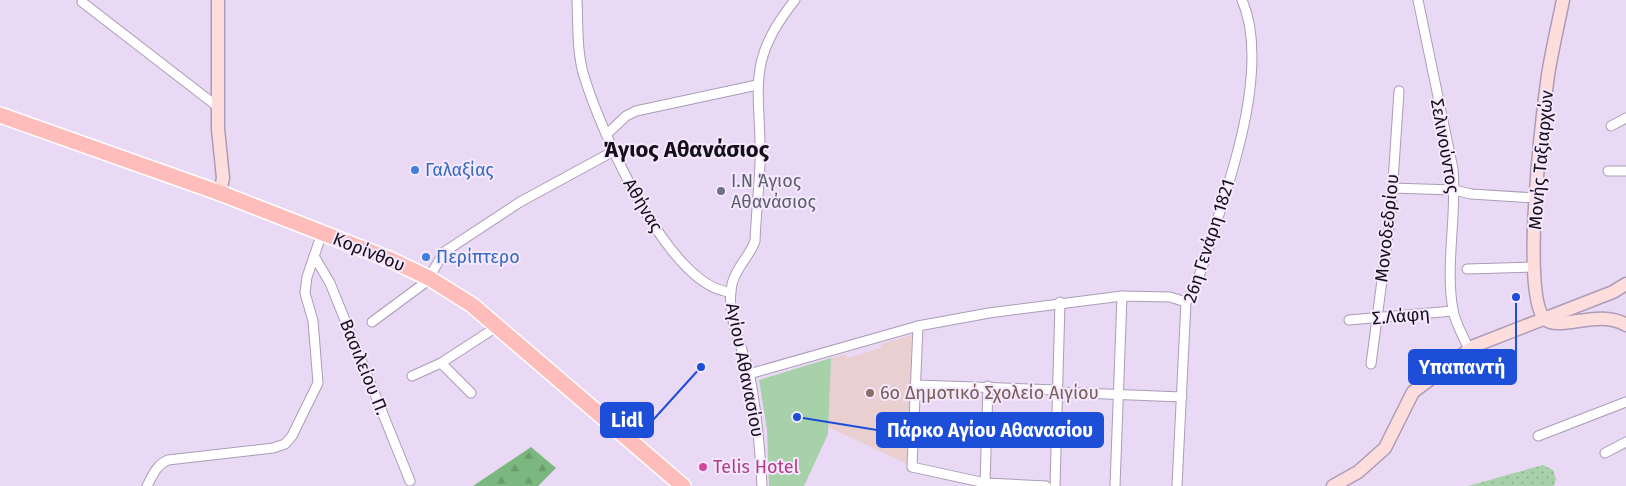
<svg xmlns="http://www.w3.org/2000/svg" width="1626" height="486" font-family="'Fira Sans',sans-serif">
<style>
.education{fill:#eacfd1}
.grass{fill:url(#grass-dots)}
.forest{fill:url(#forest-firs)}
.park{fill:#a6d1a9}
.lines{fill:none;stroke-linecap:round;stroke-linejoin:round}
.minor-casing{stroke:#ac9cb7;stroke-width:11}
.secondary-casing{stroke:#ac9cb7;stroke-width:15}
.primary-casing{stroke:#fff;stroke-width:18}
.minor{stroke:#fff;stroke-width:9}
.secondary{stroke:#fededd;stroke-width:12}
.primary{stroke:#febdbb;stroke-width:15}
.shop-dot{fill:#3f7fe0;stroke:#f5e8ff;stroke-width:2}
.worship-dot{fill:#6b7280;stroke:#f5e8ff;stroke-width:2}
.education-dot{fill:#8d6e63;stroke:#f5e8ff;stroke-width:2}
.hotel-dot{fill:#d1479c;stroke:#f5e8ff;stroke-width:2}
.labels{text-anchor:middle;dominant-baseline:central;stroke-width:4;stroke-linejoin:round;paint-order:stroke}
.street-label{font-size:18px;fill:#140f18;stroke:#f5e8ff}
.shop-label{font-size:18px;fill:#366cbe;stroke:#f5e8ff;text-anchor:start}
.worship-label{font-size:18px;fill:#5b616d;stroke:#f5e8ff;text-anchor:start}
.education-label{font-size:18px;fill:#785e54;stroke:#f5e8ff;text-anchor:start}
.hotel-label{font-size:18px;fill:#b23c85;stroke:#f5e8ff;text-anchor:start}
.district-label{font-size:22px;font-weight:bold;fill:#140f18;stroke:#f5e8ff}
.leader{fill:none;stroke:#1d4ed8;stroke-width:2}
.callout-dot{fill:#1d4ed8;stroke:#f5e8ff;stroke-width:2}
.callout{fill:#1d4ed8;stroke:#1d4ed8;stroke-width:2}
.callout-label{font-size:19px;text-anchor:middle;font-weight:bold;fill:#fff}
</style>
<defs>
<pattern id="grass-dots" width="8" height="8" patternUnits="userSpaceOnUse" patternTransform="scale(1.25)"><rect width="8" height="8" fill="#a6d1a9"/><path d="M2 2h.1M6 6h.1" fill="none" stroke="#8eb291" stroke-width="1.8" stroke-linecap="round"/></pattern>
<pattern id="forest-firs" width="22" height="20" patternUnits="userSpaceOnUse" patternTransform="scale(1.25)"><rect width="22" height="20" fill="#7ab87f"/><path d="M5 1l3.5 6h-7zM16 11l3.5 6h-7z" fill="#699d6d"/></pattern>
</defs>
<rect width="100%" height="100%" fill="#ead9f5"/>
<!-- education -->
<polygon class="education" points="912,335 907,464 828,427 831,358 846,354 847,358 881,348 881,344"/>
<!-- grass -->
<polygon class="grass" points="1543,465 1553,470 1556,479 1554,486 1468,486"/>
<!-- forest -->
<polygon class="forest" points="531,447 556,468 538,486 473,486"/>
<!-- park -->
<polygon class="park" points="831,358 828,434 804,486 769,486 767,430 759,380"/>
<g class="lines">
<defs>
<g id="minor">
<path d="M577,0C578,23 577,55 584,76C600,129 669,289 731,292"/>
<path d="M1418,0L1453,169C1457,215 1445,266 1453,310C1455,323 1464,337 1469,350"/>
<polyline points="82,2 218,107"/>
<polyline points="1611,126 1626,118"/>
<polyline points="607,134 626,116 636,111 757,85"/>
<polyline points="1608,171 1626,171"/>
<polyline points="1392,188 1454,190 1471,194 1536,198"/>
<polyline points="314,256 330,283 410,481"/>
<polyline points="1467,269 1534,267"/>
<polyline points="429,278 444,252 520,202 612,152"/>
<polyline points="1349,320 1453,311"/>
<polyline points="372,322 430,279"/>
<polyline points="918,326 912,467 985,483 1046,486"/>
<polyline points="1371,364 1391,212 1399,91"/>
<polyline points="749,374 918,326 989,313 1122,296 1170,297 1186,302"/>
<polyline points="412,376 441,363"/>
<polyline points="916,385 1057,390"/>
<polyline points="1056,392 1182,397"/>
<polyline points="471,393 441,363 498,326"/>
<polyline points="1538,436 1626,402"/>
<polyline points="1605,453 1626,442"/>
<polyline points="985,483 988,386"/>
<path d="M147,486C153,475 156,465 168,460L273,448L285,444L292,436L318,383L313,321L305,293L307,277L322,233"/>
<path d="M762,486C760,449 757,413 750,377C743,346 725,316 732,284C736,267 750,256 755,241C756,215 759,189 760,164C762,91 743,64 795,0"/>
<polyline points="1055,486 1060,302"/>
<polyline points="1115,486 1122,296"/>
<path d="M1177,486L1186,302C1200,280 1207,252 1215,227C1235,166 1269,62 1242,0"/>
</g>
<g id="secondary">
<polyline points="218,0 218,129 223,178 220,193"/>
<path d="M1563,0C1558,25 1552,50 1548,75C1543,111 1520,297 1545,319C1560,332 1600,308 1626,325"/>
<polyline points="1333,486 1358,472 1385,448 1413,392 1474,346 1613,292 1626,284"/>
</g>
<polyline id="primary" points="0,115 220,193 389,259 429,278 472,305 683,486"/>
</defs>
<!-- minor casing -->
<use href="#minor" class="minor-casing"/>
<!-- secondary casing -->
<use href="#secondary" class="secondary-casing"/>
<!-- primary casing -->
<use href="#primary" class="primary-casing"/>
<!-- minor -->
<use href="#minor" class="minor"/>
<!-- secondary -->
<use href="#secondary" class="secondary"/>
<!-- primary -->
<use href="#primary" class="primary"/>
</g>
<!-- markers -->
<g class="shop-dot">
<circle cx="415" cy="170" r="5"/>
<circle cx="426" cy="257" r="5"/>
</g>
<circle class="worship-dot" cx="721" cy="191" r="5"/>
<circle class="education-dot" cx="870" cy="393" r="5"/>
<circle class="hotel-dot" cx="703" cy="467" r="5"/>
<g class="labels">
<!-- street labels -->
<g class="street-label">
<text transform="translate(1445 146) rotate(80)">Σελινούντος</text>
<text transform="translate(1541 160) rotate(-85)">Μονής Ταξιαρχών</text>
<text transform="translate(643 205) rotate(59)">Αθήνας</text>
<text transform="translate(1387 228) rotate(-84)">Μονοδεδρίου</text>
<text transform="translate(1209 241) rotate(-72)">26η Γενάρη 1821</text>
<text transform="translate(369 252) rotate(22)">Κορίνθου</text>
<text transform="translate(1401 316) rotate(-5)">Σ.Λάφη</text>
<text transform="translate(364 367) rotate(68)">Βασιλείου Π.</text>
<text transform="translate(745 370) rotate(79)">Αγίου Αθανασίου</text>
</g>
<!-- shop labels -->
<g class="shop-label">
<text x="425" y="170">Γαλαξίας</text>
<text x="436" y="257">Περίπτερο</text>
</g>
<!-- worship labels -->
<g class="worship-label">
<text x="731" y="181">Ι.Ν Άγιος<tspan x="731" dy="21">Αθανάσιος</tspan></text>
</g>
<!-- education labels -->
<g class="education-label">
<text x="880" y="393">6ο Δημοτικό Σχολείο Αιγίου</text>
</g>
<!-- hotel labels -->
<g class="hotel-label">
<text x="713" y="467">Telis Hotel</text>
</g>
<!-- district labels -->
<g class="district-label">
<text x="686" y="149">Άγιος Αθανάσιος</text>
</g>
</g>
<!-- callouts -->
<path class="leader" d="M1516 297L1516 367M701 367L653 420M797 417L877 430"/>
<g class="callout-dot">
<circle cx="1516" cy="297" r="5"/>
<circle cx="701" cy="367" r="5"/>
<circle cx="797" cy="417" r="5"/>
</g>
<g class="callout">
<rect x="1409" y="350" width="107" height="34" rx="5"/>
<rect x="601" y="403" width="52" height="34" rx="5"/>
<rect x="877" y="413" width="226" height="34" rx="5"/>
</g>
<g class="callout-label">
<text x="1462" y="374">Υπαπαντή</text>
<text x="627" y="427">Lidl</text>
<text x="990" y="437">Πάρκο Αγίου Αθανασίου</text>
</g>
</svg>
